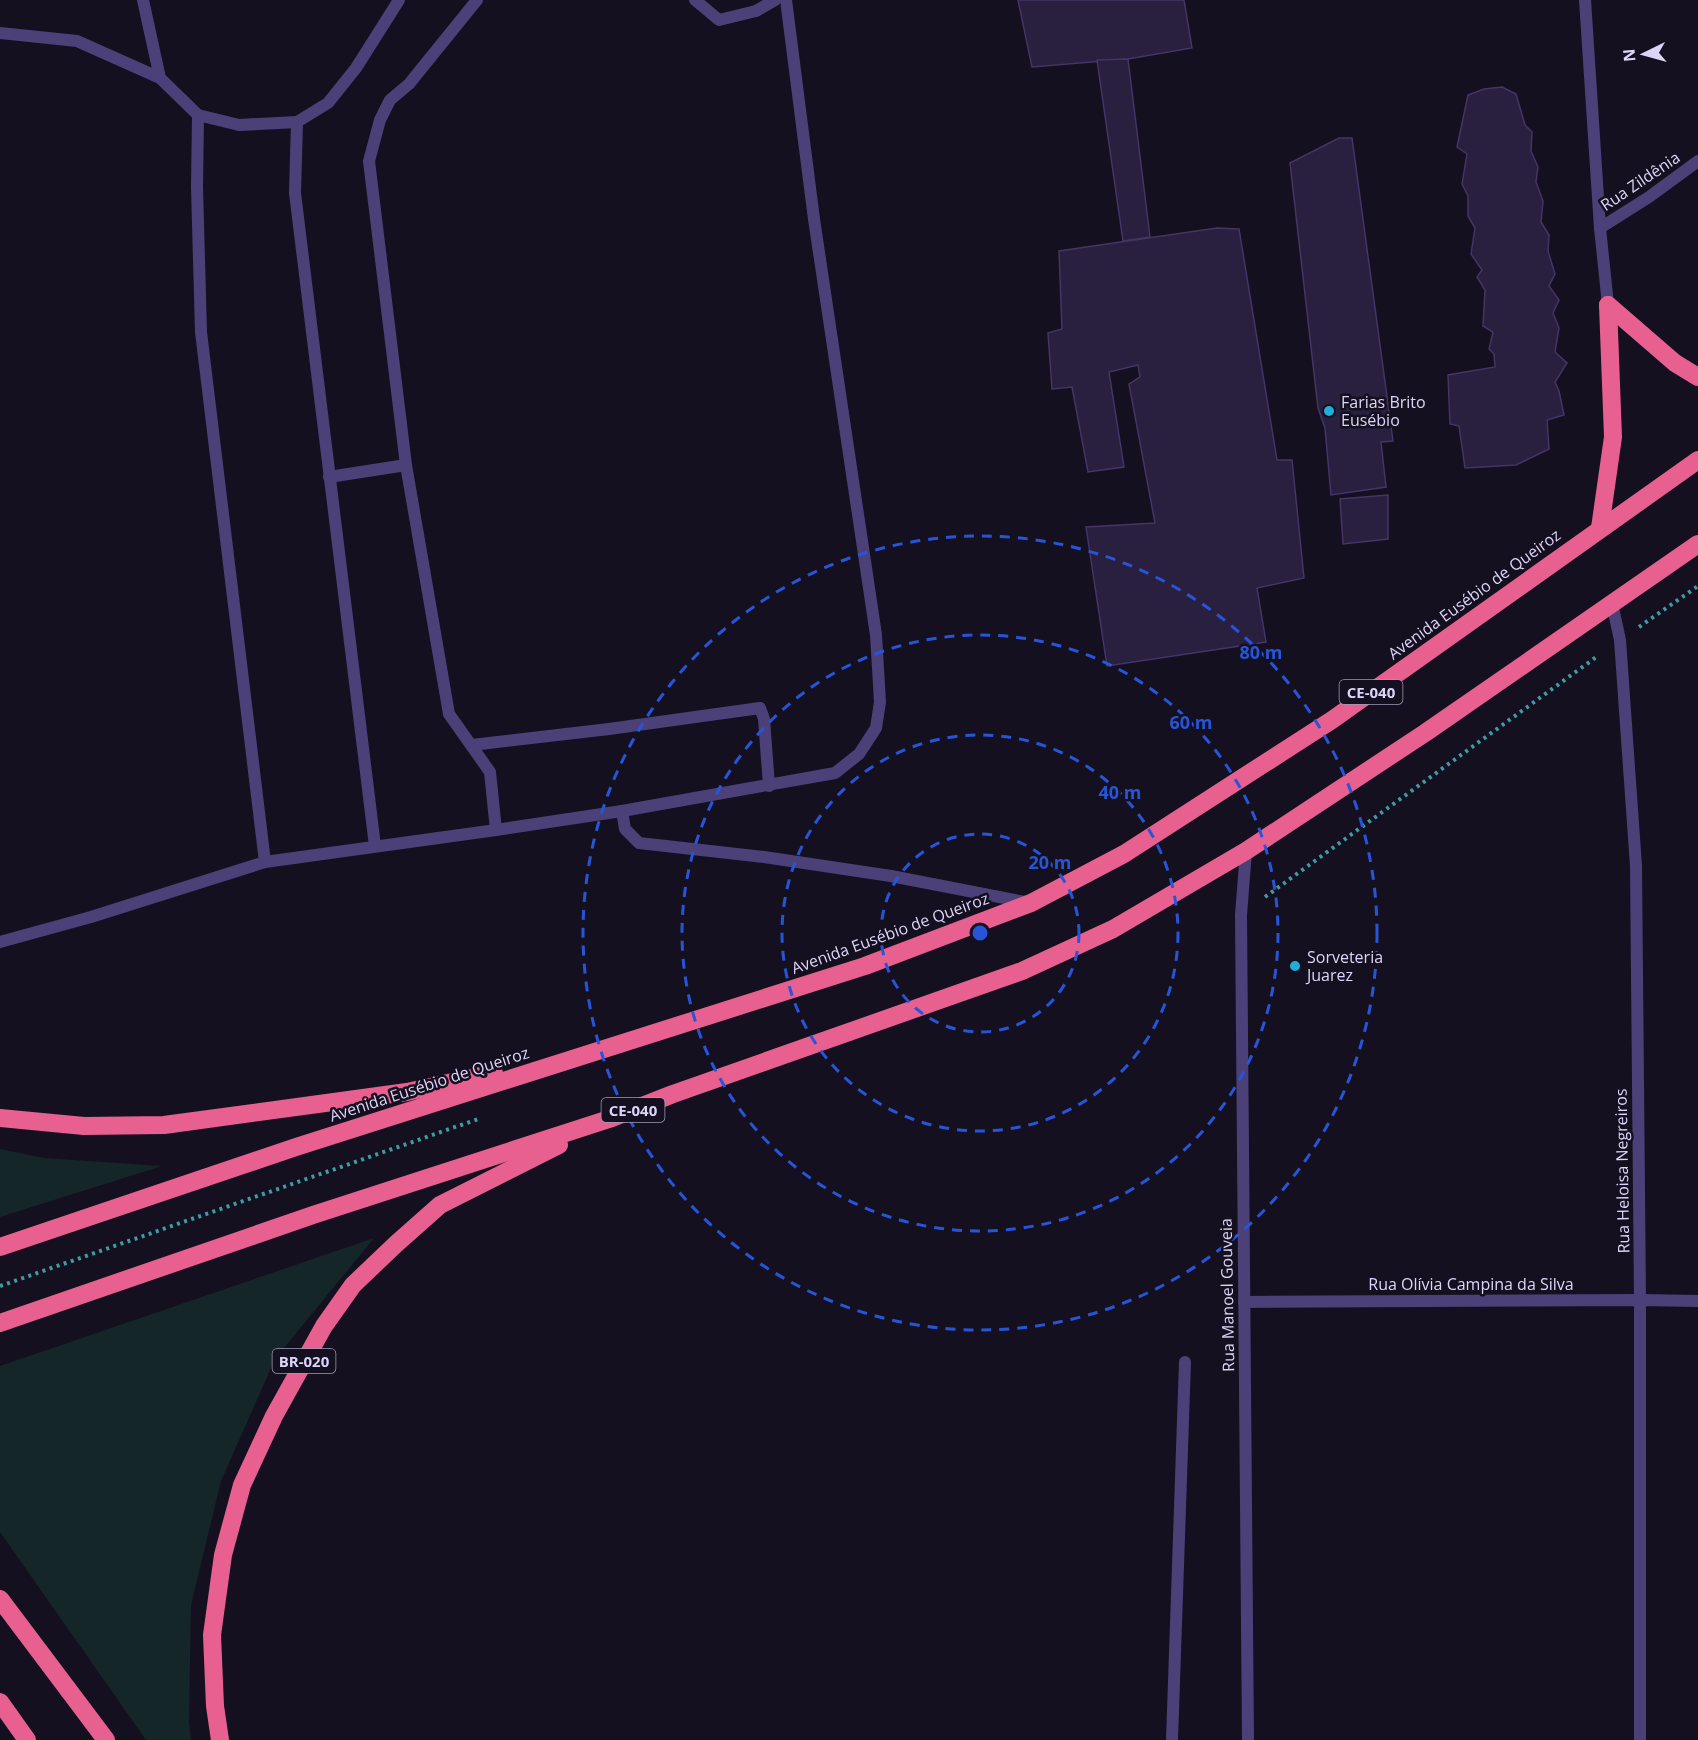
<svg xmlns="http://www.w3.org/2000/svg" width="1698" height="1740" font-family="'Open Sans',sans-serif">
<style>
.green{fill:#142628}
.building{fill:#291f3e;stroke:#453466;stroke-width:1.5}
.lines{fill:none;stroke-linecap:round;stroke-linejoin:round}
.path{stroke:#3e9ca3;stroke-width:4;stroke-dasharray:3 4.5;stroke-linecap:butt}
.lane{stroke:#4b4178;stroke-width:12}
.street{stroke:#4b4178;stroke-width:12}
.highway{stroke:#e8608f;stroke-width:18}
.ring{fill:none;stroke:#2755da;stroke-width:3;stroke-dasharray:10 8}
.poi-dot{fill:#1fafda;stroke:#15101f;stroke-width:2}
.labels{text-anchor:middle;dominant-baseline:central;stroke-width:5;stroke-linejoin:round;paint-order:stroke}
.shield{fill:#15101f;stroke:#a199b8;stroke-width:1.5}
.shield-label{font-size:15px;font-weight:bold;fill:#ddd4f9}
.street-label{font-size:16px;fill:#ddd4f9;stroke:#15101f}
.poi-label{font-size:16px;fill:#ddd4f9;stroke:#15101f;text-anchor:start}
.centre{fill:#2755da;stroke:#15101f;stroke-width:3}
.ring-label{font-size:18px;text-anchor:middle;font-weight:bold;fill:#2755da;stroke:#15101f;stroke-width:5;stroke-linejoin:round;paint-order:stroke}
</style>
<rect width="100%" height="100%" fill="#15101f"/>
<!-- green -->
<g class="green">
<polygon points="0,1149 44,1158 162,1166 0,1217"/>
<polygon points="374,1238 275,1359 221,1481 191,1605 189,1722 191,1740 146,1740 0,1532 0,1366"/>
</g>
<!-- building -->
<g class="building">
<polygon points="1018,0 1184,0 1192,48 1128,59 1032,67"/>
<polygon points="1128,59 1150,237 1123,241 1097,60"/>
<polygon points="1502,87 1516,94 1525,125 1532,132 1531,151 1538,167 1536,182 1543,201 1541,222 1549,235 1548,251 1555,274 1549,286 1559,300 1553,313 1559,328 1555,352 1567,363 1555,382 1559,391 1564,415 1547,420 1549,449 1516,465 1465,468 1459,426 1450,424 1448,375 1495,367 1494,354 1489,349 1493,332 1483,326 1485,290 1477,277 1482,270 1471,254 1475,228 1468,216 1468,196 1462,184 1467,154 1457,147 1468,95 1484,89"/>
<polygon points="1339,138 1352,138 1393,441 1381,442 1386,487 1331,495 1325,428 1318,408 1290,163"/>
<polygon points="1217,228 1239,229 1277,460 1292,460 1304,578 1257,588 1266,642 1107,666 1086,527 1155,523 1129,384 1140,377 1138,365 1109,372 1124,467 1088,472 1072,387 1052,389 1048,333 1062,329 1059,251"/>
<polygon points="1388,495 1388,539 1343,544 1340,499"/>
</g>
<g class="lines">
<!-- path -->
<g class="path">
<polyline points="1639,627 1698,586"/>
<polyline points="1265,897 1599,655"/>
<polyline points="0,1286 481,1118"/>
</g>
<!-- lane -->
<g class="lane">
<polyline points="477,0 409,84 390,100 380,120 369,161 406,465 449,714 490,772 496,830"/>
<polyline points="695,0 719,20 756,11 775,0"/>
<polyline points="472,745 609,729 760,708 764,719 769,786"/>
<polyline points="1172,1740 1185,1362"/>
</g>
<!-- street -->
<g class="street">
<polyline points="143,0 160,78 198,115 239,125 297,122 328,103 356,68 399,0"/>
<polyline points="1585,0 1600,228 1608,305"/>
<polyline points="0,33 77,41 160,78"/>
<polyline points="198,115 197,187 201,332 265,862"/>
<polyline points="297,122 295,193 375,846"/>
<polyline points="1600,228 1649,197 1698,161"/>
<polyline points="329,477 406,465"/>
<polyline points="1612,603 1620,640 1636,866 1640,1300 1640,1740"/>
<polyline points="622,811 625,829 639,843 764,857 891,876 1030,903"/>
<polyline points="1246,851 1241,915 1248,1740"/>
<polyline points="0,942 91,917 265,862 496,830 622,811 835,773 859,754 876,728 880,702 876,635 814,219 786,0"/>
<polyline points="1244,1302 1640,1300 1698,1301"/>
</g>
<!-- highway -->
<g class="highway">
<polyline points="1608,305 1675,363 1698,377"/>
<polyline points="1600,528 1613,437 1608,305"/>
<polyline points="0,1118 84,1126 164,1125 407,1092 494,1073"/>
<polyline points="0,1247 296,1147 865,966 1031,903 1124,854 1332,720 1698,460"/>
<polyline points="0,1323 313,1215 609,1119 673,1094 1022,971 1113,929 1246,851 1425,733 1698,544"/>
<polyline points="0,1599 106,1740"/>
<polyline points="0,1702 27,1740"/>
<polyline points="220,1740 215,1706 212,1635 223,1555 242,1485 274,1416 324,1326 353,1285 396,1244 440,1205 559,1145"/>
</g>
</g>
<!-- distance rings -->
<g class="ring">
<circle cx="980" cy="933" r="99"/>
<circle cx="980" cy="933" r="198"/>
<circle cx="980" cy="933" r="298"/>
<circle cx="980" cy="933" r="397"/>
</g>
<!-- markers -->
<g class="poi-dot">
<circle cx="1329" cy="411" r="6"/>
<circle cx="1295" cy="966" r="6"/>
</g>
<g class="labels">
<!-- shield labels -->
<g class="shield">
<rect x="1339.5" y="680" width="63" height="24" rx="4.5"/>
<rect x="601.5" y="1098" width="63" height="24" rx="4.5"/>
<rect x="272.5" y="1349" width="63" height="24" rx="4.5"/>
</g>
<g class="shield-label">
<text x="1371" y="692">CE-040</text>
<text x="633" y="1110">CE-040</text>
<text x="304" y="1361">BR-020</text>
</g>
<!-- street labels -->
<g class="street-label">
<text transform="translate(1640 181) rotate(-34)">Rua Zildênia</text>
<text transform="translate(1474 594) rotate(-36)">Avenida Eusébio de Queiroz</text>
<text transform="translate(890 933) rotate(-20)">Avenida Eusébio de Queiroz</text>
<text transform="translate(429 1084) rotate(-18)">Avenida Eusébio de Queiroz</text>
<text transform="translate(1622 1171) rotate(-91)">Rua Heloisa Negreiros</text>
<text x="1471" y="1284">Rua Olívia Campina da Silva</text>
<text transform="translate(1227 1295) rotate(-91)">Rua Manoel Gouveia</text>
</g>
<!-- poi labels -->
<g class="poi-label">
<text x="1341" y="402">Farias Brito<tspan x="1341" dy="18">Eusébio</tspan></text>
<text x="1307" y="957">Sorveteria<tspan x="1307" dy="18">Juarez</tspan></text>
</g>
</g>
<circle cx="980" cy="933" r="9" class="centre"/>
<g class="ring-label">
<text x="1261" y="659">80 m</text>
<text x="1191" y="729">60 m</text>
<text x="1120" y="799">40 m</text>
<text x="1050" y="869">20 m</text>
</g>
<!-- north arrow -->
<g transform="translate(1644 54) rotate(265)" stroke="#15101f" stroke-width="4.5" paint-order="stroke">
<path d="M0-4.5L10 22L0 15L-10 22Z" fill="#ddd4f9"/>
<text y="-9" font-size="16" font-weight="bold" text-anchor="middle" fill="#ddd4f9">N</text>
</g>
</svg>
